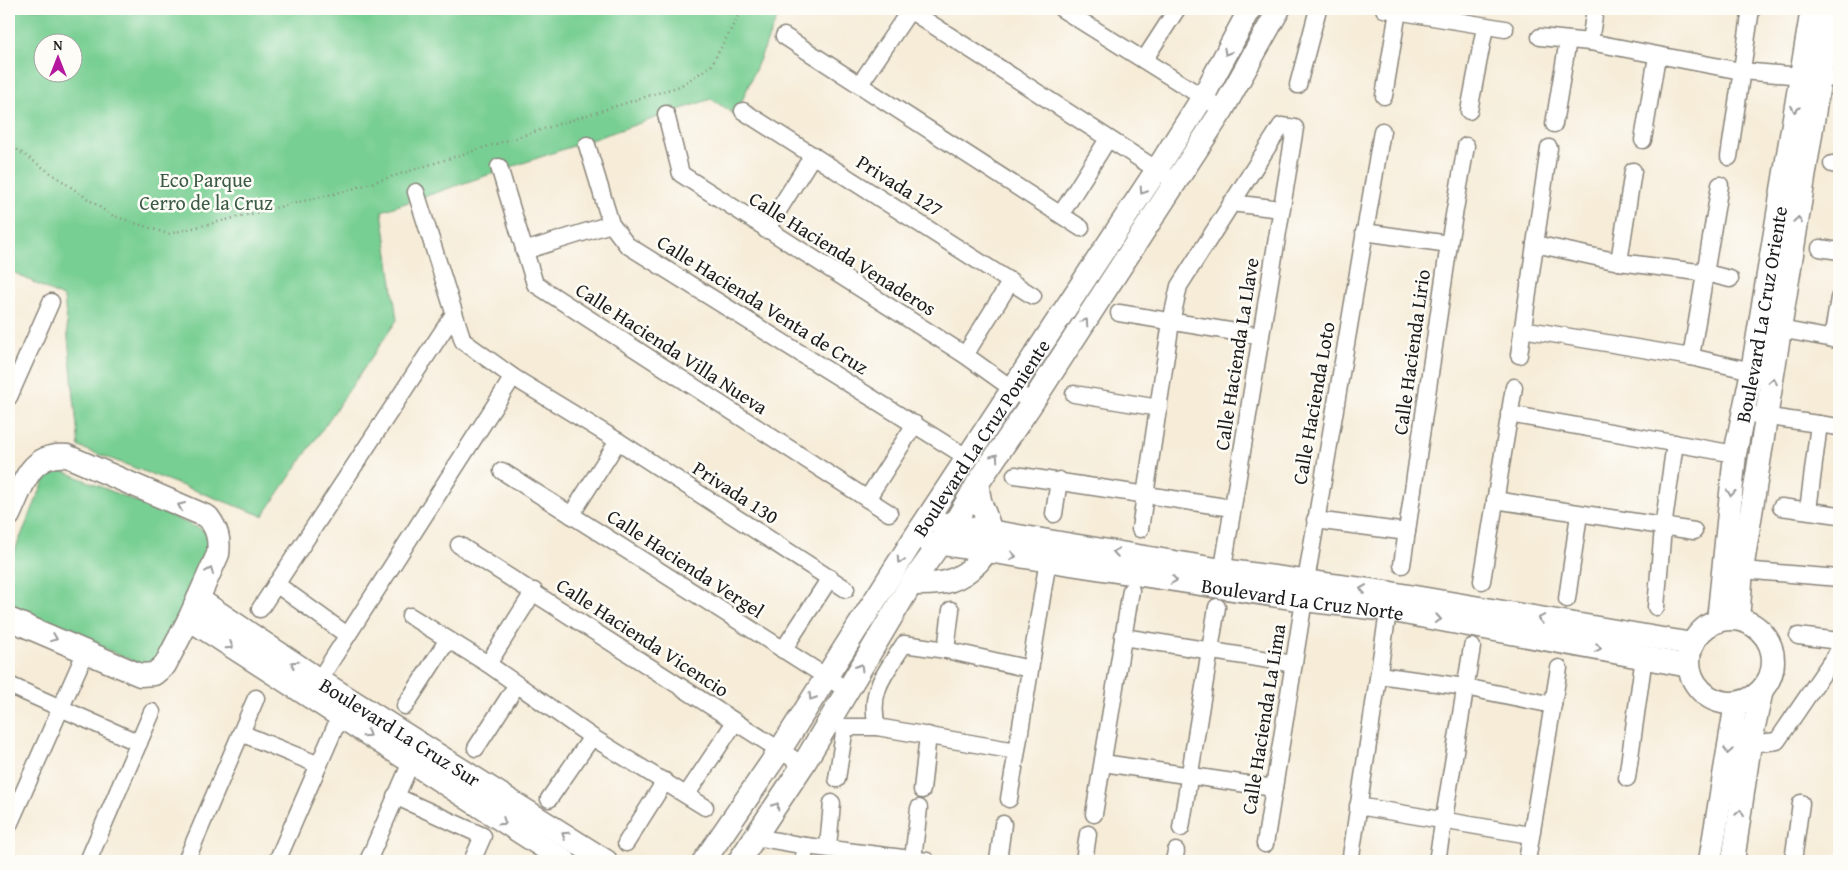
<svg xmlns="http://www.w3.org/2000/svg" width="1848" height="870" font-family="'Gentium Book Plus',serif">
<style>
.green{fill:#78cf93;stroke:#4a7658;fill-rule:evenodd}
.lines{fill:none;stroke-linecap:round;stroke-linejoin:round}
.street-casing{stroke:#89847a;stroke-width:19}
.secondary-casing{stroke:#89847a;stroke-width:25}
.path{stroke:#89847a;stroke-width:2.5;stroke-dasharray:1 4;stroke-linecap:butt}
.street{stroke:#fff;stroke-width:16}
.secondary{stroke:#fff;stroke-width:22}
.oneway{stroke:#999}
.labels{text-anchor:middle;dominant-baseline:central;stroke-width:5;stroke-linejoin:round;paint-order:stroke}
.park-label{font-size:20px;fill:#3c5b46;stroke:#fdfcf7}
.street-label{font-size:20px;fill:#1c1c1c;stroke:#fdfcf7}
</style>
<rect width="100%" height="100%" fill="#fdfcf7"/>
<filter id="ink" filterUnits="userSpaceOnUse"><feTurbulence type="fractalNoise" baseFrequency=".02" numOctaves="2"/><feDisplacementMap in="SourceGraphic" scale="10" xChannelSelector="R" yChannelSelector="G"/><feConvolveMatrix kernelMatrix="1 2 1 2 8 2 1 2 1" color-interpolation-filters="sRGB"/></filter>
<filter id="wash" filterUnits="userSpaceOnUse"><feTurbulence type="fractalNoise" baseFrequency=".0096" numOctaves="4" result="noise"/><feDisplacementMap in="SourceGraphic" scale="20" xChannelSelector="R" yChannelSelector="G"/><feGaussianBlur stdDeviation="1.12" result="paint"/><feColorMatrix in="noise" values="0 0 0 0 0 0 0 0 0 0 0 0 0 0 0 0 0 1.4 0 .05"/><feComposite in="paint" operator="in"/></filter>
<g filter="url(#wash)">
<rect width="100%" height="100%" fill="#f6ecd8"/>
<!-- green -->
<g class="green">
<path d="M9,9H781L736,115L711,99L382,211L397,320L263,516L79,447L64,298L9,270ZM42,42H72V72H42Z"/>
<polygon points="61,470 208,532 213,543 161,664 144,666 9,607 9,564 46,477"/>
</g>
</g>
<g filter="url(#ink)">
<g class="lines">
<defs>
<g id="street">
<polyline points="908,9 1165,175"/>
<polyline points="1062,9 1212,103"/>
<polyline points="1384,9 1505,29"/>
<polyline points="784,36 1081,228"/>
<polyline points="1540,37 1590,42 1741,71 1839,79"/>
<polyline points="1590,42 1595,9"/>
<polyline points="1144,60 1177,9"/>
<polyline points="860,84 910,10"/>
<polyline points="1298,85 1318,9"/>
<polyline points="1384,96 1398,11"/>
<polyline points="743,111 1033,296"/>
<polyline points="1469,111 1485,27"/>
<polyline points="666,114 681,174 965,355 1032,403"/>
<polyline points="1554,124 1568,40"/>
<polyline points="1643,140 1657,56"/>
<polyline points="587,145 611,224 627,245 968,458"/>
<polyline points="1729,157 1751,9"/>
<polyline points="1832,164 1839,165"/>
<polyline points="499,167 535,284 889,513"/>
<polyline points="416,192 463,341 513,377 618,441 846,589"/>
<polyline points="1231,203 1281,209"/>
<polyline points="1061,214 1108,139"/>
<polyline points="766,230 813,155"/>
<polyline points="1364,232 1449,244"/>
<polyline points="1535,244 1619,262 1706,273 1730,279"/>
<polyline points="1820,248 1839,251"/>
<polyline points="524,251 611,224"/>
<polyline points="1619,262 1633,171"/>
<polyline points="1119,313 1260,336"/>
<polyline points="1769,327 1839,340"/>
<polyline points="1522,329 1691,357 1752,371"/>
<polyline points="1832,339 1839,298"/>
<polyline points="965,355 1011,281"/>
<polyline points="1519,355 1549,148"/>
<polyline points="1691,357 1720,185"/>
<polyline points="1074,394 1159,408"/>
<polyline points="9,397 51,302"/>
<polyline points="1509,414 1735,454"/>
<polyline points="1756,415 1839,427"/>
<polyline points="502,471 847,690"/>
<polyline points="1015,475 1232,508"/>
<polyline points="867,499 915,424"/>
<polyline points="1495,500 1694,531"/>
<polyline points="1781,507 1839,515"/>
<polyline points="1808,510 1819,424"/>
<polyline points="1054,514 1059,480"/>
<polyline points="571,515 618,441"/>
<polyline points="1315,520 1407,532"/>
<polyline points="1140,529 1171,322 1179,286 1281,126 1295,128 1221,580"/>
<polyline points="459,545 803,765"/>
<polyline points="1402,565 1449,244 1466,146"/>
<polyline points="1742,570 1839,578"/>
<polyline points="1306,581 1382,131"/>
<polyline points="1482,581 1514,387"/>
<polyline points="276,584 347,635"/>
<polyline points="1567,599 1579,514"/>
<polyline points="1656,607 1663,528 1675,443"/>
<polyline points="260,609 454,314"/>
<polyline points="410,616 488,664 592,737 705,807"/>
<polyline points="1798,636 1839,641"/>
<polyline points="1123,637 1294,664"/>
<polyline points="783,650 830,578"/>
<polyline points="946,650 951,610"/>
<polyline points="488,664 534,591"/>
<polyline points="1379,675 1465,687 1553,705"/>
<polyline points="319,680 513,377"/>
<polyline points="9,685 139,743"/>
<polyline points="405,706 447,641"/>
<path d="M877,727C868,690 885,674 904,644L946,650L1030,669"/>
<polyline points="241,733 319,765"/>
<polyline points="1750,744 1777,741 1839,650"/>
<polyline points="476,748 516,686"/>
<polyline points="1103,763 1274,788"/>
<polyline points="1627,778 1644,657"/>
<polyline points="837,779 845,727 877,727 1016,751"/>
<polyline points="922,790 928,735"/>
<polyline points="687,794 735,722"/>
<polyline points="395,796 483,836 472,861"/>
<polyline points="549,799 592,737"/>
<polyline points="1009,799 1048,560"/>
<polyline points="1358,806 1530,835"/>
<polyline points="1094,814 1131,590"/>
<polyline points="9,825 86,651"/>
<polyline points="1181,828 1217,607"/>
<polyline points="756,837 806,846 927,861"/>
<polyline points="626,843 665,781"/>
<polyline points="1265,844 1304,600"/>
<polyline points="828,847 832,803"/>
<polyline points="1351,856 1390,599"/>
<polyline points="913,859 919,808"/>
<polyline points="88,861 152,712"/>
<polyline points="186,861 256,698"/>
<polyline points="277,861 340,716"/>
<polyline points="368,861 415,753"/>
<polyline points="803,861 806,846"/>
<polyline points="998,861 1003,824"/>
<polyline points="1084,861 1088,834"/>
<polyline points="1174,861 1176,851"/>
<polyline points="1437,861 1472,647"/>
<polyline points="1527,861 1559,668"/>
<polyline points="1793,861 1801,803"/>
</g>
<g id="secondary">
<path d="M9,515C23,486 29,452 67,456L208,517C217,529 220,539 218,554L189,619L165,665L154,674L140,675L9,619"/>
<polyline points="940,523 1222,570 1391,593 1692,644"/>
<path id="s1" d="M929,542L1304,600L1388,610L1689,666"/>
<path d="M911,584C923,584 938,585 949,581C968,575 994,553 990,531C987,512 978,507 978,483"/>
<path id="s2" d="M198,599L319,680L606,861"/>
<circle cx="1731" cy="661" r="42"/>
<polyline points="189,619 565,861"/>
<polyline points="1738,619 1742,570 1820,77 1833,9"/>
<path id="s3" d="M1718,621L1735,454L1752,371L1812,9"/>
<path id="s4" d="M704,861L780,750L913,540L1156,171L1203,97L1250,9"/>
<polyline points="739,861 803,765 911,584 954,524 978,483 1032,403 1223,109 1279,9"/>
<polyline points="1710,861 1736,703"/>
<polyline points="1733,861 1750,744 1762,690"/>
</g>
</defs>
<!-- street casing -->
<use href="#street" class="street-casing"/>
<!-- secondary casing -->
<use href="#secondary" class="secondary-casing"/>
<!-- path -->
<polyline class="path" points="9,144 111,215 168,234 349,190 680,86 711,66 742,9"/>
<!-- street -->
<use href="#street" class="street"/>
<!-- secondary -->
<use href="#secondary" class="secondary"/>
</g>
<!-- one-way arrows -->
<defs><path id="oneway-chevron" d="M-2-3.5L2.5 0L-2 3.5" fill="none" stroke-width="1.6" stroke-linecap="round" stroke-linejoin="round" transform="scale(1.25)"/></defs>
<g class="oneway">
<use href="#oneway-chevron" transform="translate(1227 52) rotate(118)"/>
<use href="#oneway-chevron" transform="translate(1795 109) rotate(99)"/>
<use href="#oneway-chevron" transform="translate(1143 191) rotate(123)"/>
<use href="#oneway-chevron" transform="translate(1798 220) rotate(-81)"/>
<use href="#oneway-chevron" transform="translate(1085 322) rotate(-57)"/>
<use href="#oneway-chevron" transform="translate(1773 381) rotate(-81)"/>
<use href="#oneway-chevron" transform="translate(995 457) rotate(-56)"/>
<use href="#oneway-chevron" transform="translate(1731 493) rotate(96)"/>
<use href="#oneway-chevron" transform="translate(181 506) rotate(-156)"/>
<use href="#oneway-chevron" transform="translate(1116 552) rotate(-171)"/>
<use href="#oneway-chevron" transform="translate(1013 556) rotate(8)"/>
<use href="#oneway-chevron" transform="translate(900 560) rotate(123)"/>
<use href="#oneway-chevron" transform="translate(210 571) rotate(-67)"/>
<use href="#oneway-chevron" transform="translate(1174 580) rotate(9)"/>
<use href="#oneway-chevron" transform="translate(1363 589) rotate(-172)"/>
<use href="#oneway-chevron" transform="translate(1438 619) rotate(10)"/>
<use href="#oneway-chevron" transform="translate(1541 619) rotate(-170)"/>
<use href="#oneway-chevron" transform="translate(54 638) rotate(22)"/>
<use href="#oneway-chevron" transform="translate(230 646) rotate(33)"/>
<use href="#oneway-chevron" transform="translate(1598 648) rotate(10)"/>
<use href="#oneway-chevron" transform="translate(294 664) rotate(-146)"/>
<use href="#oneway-chevron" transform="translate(860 667) rotate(-59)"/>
<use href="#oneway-chevron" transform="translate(812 697) rotate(122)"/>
<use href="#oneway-chevron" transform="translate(367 734) rotate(33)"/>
<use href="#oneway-chevron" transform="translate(1728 751) rotate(100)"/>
<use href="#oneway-chevron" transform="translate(776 806) rotate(-57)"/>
<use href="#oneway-chevron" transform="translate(1740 813) rotate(-81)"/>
<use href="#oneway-chevron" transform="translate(503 822) rotate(33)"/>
<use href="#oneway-chevron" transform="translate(565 835) rotate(-147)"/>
</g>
</g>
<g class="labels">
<!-- park labels -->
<g class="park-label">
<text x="206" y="179">Eco Parque<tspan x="206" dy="23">Cerro de la Cruz</tspan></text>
</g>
<!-- street labels -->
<g class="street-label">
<text transform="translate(900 185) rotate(32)">Privada 127</text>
<text transform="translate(843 253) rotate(32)">Calle Hacienda Venaderos</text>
<text transform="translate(763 304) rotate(32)">Calle Hacienda Venta de Cruz</text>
<text stroke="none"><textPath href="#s3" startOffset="310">Boulevard La Cruz Oriente</textPath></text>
<text transform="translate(672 348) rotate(33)">Calle Hacienda Villa Nueva</text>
<text transform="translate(1411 352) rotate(-82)">Calle Hacienda Lirio</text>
<text transform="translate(1236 354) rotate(-81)">Calle Hacienda La Llave</text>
<text transform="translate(1313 403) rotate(-80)">Calle Hacienda Loto</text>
<text stroke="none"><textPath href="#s4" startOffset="506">Boulevard La Cruz Poniente</textPath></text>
<text transform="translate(736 492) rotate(33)">Privada 130</text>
<text transform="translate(686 563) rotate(33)">Calle Hacienda Vergel</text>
<text stroke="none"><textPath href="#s1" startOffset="378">Boulevard La Cruz Norte</textPath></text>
<text transform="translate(643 637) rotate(33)">Calle Hacienda Vicencio</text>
<text transform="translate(1263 719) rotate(-81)">Calle Hacienda La Lima</text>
<text stroke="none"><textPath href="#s2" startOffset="242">Boulevard La Cruz Sur</textPath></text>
</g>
</g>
<!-- margin -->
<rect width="1848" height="870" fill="none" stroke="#fdfcf7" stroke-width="30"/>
<!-- north arrow -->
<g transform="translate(58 58)"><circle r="24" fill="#fdfcf7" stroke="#a3a29f"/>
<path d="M0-4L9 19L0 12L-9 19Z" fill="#b5179e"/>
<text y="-8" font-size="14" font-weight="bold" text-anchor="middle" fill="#1c1c1c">N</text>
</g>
</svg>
